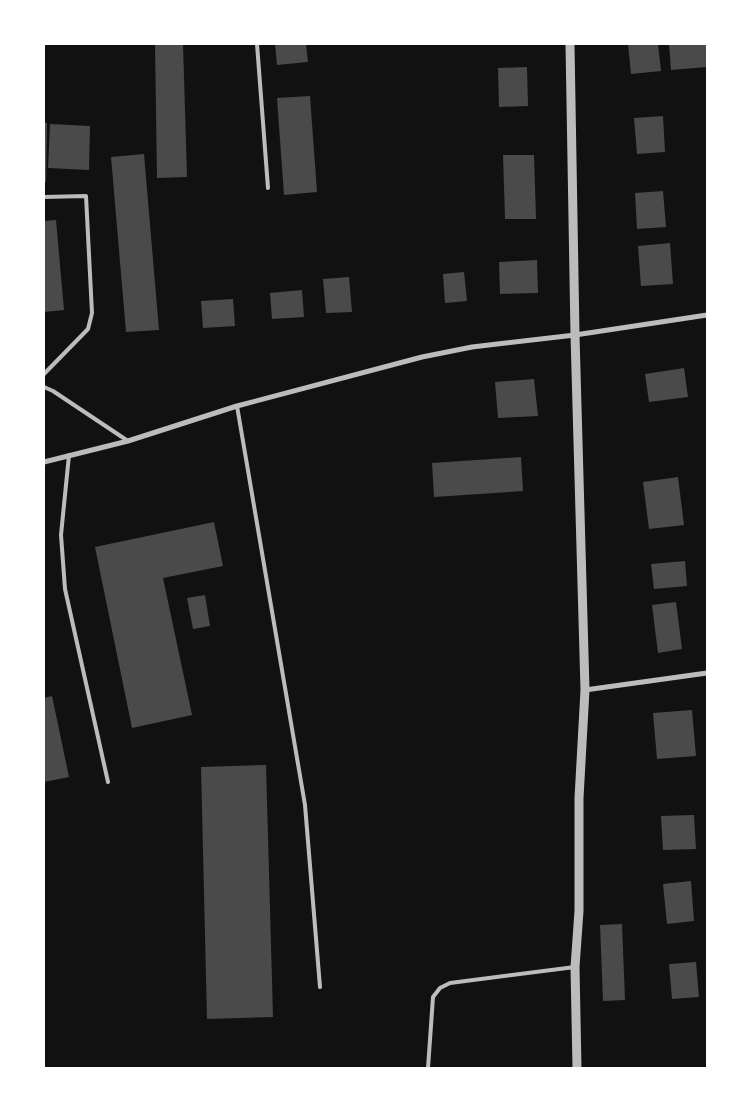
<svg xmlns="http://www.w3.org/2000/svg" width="751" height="1112" font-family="Commissioner,sans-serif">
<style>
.building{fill:#4a4a4a}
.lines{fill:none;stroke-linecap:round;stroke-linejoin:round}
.service{stroke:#bcbcbc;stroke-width:4}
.minor{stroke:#bcbcbc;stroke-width:5}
.tertiary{stroke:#bcbcbc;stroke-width:9}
</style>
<rect width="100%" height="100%" fill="#111"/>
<!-- building -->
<g class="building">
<polygon points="155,44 183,44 187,177 157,178"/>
<polygon points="275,44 306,44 308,62 277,65"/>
<polygon points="628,44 658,44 661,71 631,74"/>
<polygon points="669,44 707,44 707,67 671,70"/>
<polygon points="527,67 528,106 499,107 498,68"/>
<polygon points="310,96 317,192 284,195 277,98"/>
<polygon points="663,116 665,152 637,154 634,118"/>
<polygon points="44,123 47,123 46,182 44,182"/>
<polygon points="50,124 90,126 89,170 48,168"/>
<polygon points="144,154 159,330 126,332 111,157"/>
<polygon points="503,155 534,155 536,219 505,219"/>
<polygon points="663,191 666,227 637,229 635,193"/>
<polygon points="56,220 64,310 44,312 44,221"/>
<polygon points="670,243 673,284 641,286 638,246"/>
<polygon points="537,260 538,293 500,294 499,262"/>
<polygon points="464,272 467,301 445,303 443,274"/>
<polygon points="349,277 352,312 326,313 323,279"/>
<polygon points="302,290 304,317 272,319 270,293"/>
<polygon points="233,299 235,326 203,328 201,301"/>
<polygon points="684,368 688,397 649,402 645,374"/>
<polygon points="534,379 538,416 498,418 495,382"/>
<polygon points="521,457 523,491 434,497 432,463"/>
<polygon points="678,477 684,525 649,529 643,482"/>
<polygon points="214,522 223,566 163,578 192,715 132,728 95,547"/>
<polygon points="685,561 687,586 654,589 651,564"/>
<polygon points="205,595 210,626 193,629 187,598"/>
<polygon points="676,602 682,649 658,653 652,605"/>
<polygon points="52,696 69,777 44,782 44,698"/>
<polygon points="692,710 696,756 657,759 653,713"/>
<polygon points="266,765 273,1017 207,1019 201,767"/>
<polygon points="694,815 696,849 663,850 661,816"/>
<polygon points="691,881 694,921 667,924 663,884"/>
<polygon points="622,924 625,1000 603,1001 600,925"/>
<polygon points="696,962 699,997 672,999 669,964"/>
</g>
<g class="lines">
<!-- service -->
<g class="service">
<polyline points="257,44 268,188"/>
<polyline points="44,197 86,196 92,313 88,329 44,374"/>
<polyline points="44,387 53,391 128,441"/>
<polyline points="237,406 305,805 320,987"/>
<polyline points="69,455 61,535 65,589 108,782"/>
<polyline points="428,1068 433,997 440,988 450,983 575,967"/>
</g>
<!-- minor -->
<g class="minor">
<polyline points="44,462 128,441 237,406 422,357 472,347 575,335 707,315"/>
<polyline points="585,690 707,673"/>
</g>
<!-- tertiary -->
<polyline class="tertiary" points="570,44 575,335 585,690 579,798 579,911 575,967 577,1068"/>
</g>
<!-- border -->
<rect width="751" height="1112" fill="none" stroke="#ffffff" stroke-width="90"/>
</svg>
